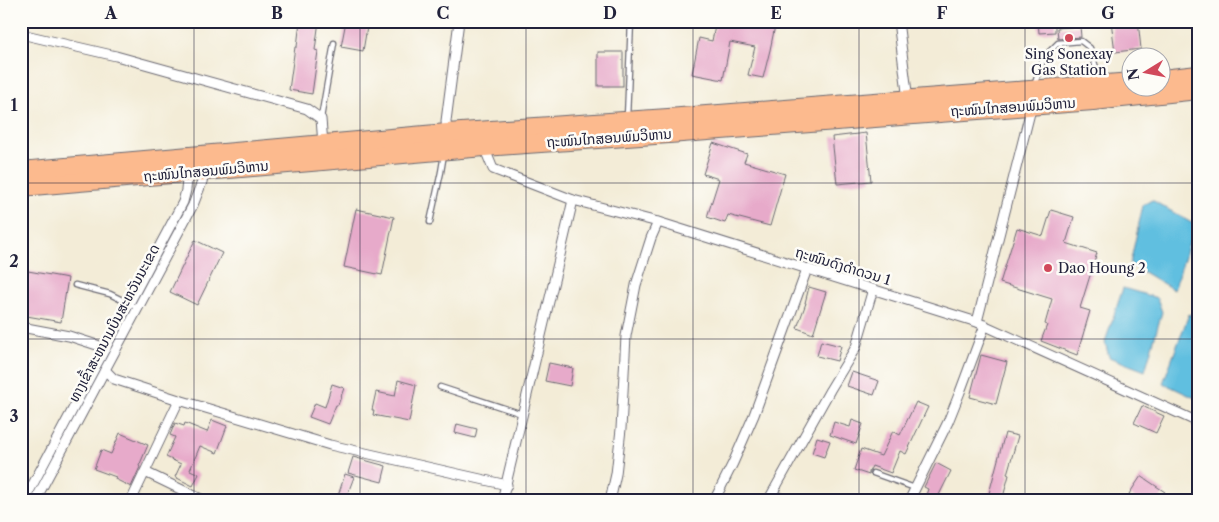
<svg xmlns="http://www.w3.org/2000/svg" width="1219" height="522" font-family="'Libre Caslon Text','Noto Sans Lao',serif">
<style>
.water{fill:#61bfe0;stroke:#42708e}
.building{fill:#e7aaca}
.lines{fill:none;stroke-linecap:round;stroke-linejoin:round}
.lane-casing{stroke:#6b6972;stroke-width:7}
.street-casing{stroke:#6b6972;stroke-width:11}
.highway-casing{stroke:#6b6972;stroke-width:20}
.lane{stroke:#fff;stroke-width:4.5}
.street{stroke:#fff;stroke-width:9}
.highway{stroke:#fcba8e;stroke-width:18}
.grid{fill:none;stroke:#22223b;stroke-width:1;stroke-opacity:0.55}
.poi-dot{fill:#d1495b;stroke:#fdfcf7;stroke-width:2}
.labels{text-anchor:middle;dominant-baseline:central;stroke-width:5;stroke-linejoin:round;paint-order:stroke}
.poi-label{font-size:14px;fill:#22223b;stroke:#fdfcf7}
.street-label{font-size:14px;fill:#22223b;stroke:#fdfcf7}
.neatline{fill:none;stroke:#22223b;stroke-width:2}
.grid-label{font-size:16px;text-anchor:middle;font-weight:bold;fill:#22223b}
</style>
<rect width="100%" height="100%" fill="#fdfcf7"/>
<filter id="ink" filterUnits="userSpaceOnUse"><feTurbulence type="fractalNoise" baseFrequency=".02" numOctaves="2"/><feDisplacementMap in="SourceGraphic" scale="10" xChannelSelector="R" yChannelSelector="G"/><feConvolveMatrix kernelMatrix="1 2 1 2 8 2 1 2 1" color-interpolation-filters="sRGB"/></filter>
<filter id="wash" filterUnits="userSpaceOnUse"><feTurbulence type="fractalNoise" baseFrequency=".0096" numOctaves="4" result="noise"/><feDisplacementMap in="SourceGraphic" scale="20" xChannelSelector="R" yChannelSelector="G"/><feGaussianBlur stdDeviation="1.12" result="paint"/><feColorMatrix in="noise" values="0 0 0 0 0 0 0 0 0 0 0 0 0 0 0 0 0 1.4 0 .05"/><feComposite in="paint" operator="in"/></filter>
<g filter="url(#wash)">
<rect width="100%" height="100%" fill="#f3ecd7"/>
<!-- water -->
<g class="water">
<polygon points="1152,200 1195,225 1174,290 1130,264 1143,205"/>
<polygon points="1123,288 1157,298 1162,312 1145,371 1109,357 1105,342"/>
<polygon points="1189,314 1198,318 1197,399 1163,383"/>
</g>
<g id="blocks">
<!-- building -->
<g class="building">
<polygon points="300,21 319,21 315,50 318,51 312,94 289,90 295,47 297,47"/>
<polygon points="346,21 368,21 363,51 341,47"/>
<polygon points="716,21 776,21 770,50 763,78 748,75 755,47 730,42 723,80 692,74 699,38 712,41"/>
<polygon points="1038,21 1055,21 1055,32 1039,33"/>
<polygon points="1111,21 1138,21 1141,49 1115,52"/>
<polygon points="1080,26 1081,37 1058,39 1057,28"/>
<rect x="598" y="52" width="25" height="34"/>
<polygon points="866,133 871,181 837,184 832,137"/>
<polygon points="713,143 747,154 744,162 785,174 770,226 728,215 725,223 707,217 719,179 703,174"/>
<polygon points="356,209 394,217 382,275 344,267"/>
<polygon points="1051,210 1074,217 1066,243 1097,253 1080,308 1090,311 1077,355 1041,341 1047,325 1045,324 1052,299 1000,283 1017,228 1043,236"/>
<polygon points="195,240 222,253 197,305 170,292"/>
<polygon points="28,271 68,278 61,322 21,315 21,282 26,283"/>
<polygon points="809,287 826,292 813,334 797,328 806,303 805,303"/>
<polygon points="821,341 841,346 837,361 817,356"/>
<polygon points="981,355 1007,362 996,404 970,397"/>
<polygon points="549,363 573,368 570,386 545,381"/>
<polygon points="852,372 879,381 874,395 847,386"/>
<polygon points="398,380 416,385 409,422 373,415 374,410 372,410 376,392 395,396"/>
<polygon points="332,384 344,388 338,405 336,405 328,424 309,417 315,403 325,407"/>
<polygon points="916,402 928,407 906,454 900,451 891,473 872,466 869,472 869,475 854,470 861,449 881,456 893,431 900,435"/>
<polygon points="1142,406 1164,416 1156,433 1134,423"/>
<polygon points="212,420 227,426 217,453 200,446 190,470 199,474 193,486 175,477 181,464 166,457 175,437 170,435 175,423 184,426 185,423 207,432"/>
<polygon points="852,420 863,424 856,444 830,435 834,422 850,427"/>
<polygon points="457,424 477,429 475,438 455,433"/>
<polygon points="120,433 148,445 139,466 140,467 131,487 115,479 116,477 94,469 101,450 111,454"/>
<polygon points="1005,433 1018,436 1007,474 1009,475 1002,501 987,501"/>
<polygon points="817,437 830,441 824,457 812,453"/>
<polygon points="353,457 386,466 382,482 348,473"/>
<polygon points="936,463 951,471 936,501 924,501 928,489 924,487"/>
<polygon points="345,474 354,477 346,498 338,496"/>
<polygon points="1141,476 1165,492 1159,501 1139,501 1129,494"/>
</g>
</g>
</g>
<g filter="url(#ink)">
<use href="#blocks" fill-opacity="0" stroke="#6b6972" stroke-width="1"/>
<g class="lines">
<defs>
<g id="lane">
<polyline points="1034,86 1044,57 1058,43 1081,41 1090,48 1100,81"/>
<polyline points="627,117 631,21"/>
<polyline points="321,118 334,43"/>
<polyline points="430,222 441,172 444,154"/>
<polyline points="75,285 110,294 138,308"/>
<polyline points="440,387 522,414"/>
<polyline points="873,473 915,488"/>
</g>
<g id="street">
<polyline points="898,21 908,100"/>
<polyline points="21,34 116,56 307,109 321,119 323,144"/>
<polyline points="447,133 446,121 459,21"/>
<polyline points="484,147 493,169 573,200 658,222 977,322 1198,422"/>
<polyline points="977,322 1032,105"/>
<polyline points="21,327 69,336 106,348"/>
<polyline points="105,370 114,379 179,400"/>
<polyline points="145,472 205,501"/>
<polyline points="772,495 789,501"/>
<polyline points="24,501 183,202 186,190 188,171"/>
<polyline points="35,501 193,205 202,182 204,170"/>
<polyline points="131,501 179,400 330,445 507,485"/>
<polyline points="502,501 573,200"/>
<polyline points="610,501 616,474 621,429 626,336 636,285 651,238 658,222"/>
<polyline points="714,501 733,463 754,415 807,269"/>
<polyline points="768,501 830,390 856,347 873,289"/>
<polyline points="909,501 948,422 960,392 985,325"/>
</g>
<g id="highway">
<polyline points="1162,79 1198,75"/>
<polyline points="21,171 447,133 668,118 1132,82"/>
<polyline points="21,187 484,147 669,134 1093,101 1198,90"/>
</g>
</defs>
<!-- lane casing -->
<use href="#lane" class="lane-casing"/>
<!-- street casing -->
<use href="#street" class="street-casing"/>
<!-- highway casing -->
<use href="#highway" class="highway-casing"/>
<!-- lane -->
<use href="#lane" class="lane"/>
<!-- street -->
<use href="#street" class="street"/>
<!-- highway -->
<use href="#highway" class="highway"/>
</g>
</g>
<!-- grid -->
<path class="grid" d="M194,21V501M360,21V501M526,21V501M693,21V501M859,21V501M1025,21V501M21,183H1198M21,339H1198"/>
<!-- markers -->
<g class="poi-dot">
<circle cx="1069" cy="38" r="5"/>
<circle cx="1048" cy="268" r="5"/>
</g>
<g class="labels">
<!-- poi labels -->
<g class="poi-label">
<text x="1069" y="54">Sing Sonexay<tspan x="1069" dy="16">Gas Station</tspan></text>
<text x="1058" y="268" text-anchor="start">Dao Houng 2</text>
</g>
<!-- street labels -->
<g class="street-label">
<text transform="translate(1013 107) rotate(-4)">ຖະໜົນໄກສອນພົມວິຫານ</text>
<text transform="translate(609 138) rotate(-4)">ຖະໜົນໄກສອນພົມວິຫານ</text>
<text transform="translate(206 171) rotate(-5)">ຖະໜົນໄກສອນພົມວິຫານ</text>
<text transform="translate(843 266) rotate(17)">ຖະໜົນດົງດຳດວນ 1</text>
<text transform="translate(114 323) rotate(-62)">ທາງເຂົ້າສະຫນາມບິນສະຫວັນນະເຂດ</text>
</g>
</g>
<!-- margin -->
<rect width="1219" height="522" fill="none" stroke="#fdfcf7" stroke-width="55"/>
<!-- north arrow -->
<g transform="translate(1146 72) rotate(260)"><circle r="24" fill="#fdfcf7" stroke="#a5a5ac"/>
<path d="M0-4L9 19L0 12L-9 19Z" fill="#d1495b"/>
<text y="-8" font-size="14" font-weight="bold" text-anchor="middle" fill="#22223b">N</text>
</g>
<rect x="28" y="28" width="1164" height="466" class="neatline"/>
<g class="grid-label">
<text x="111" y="19">A</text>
<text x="277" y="19">B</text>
<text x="443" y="19">C</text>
<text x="610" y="19">D</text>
<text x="776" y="19">E</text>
<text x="942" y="19">F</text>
<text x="1108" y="19">G</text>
<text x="14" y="111">1</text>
<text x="14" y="267">2</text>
<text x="14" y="422">3</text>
</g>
</svg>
